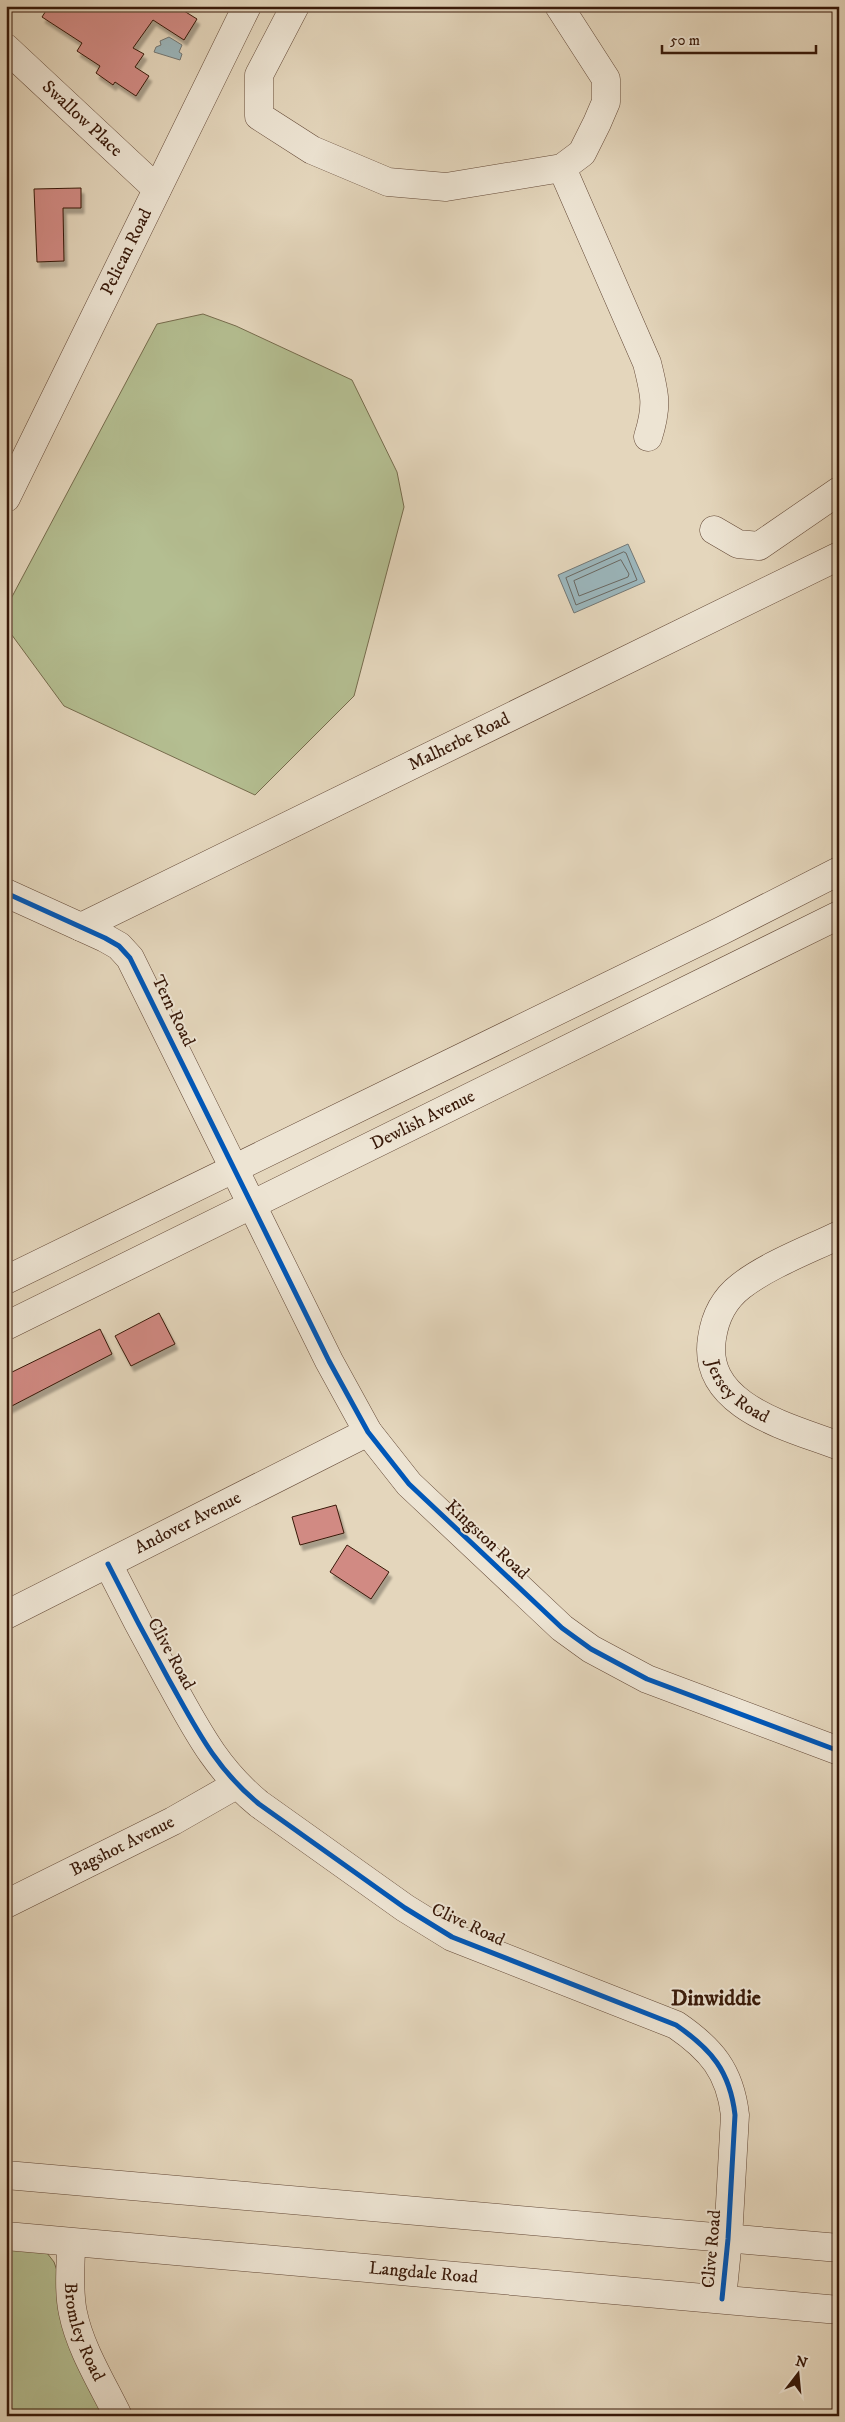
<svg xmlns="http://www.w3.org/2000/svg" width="845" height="2422" font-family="'IM FELL DW Pica',serif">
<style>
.green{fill:#b4be91;stroke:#766c4d}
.water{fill:#9bb6bc;stroke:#737774}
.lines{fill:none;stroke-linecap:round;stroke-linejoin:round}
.shore{stroke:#6a6862;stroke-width:1}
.building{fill:#d18a83;stroke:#381909;filter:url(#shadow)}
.minor-casing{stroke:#634836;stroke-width:29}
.minor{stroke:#ede4d3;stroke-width:28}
.cycleway-casing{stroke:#ede4d3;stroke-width:8}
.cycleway{stroke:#0057b8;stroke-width:5}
.labels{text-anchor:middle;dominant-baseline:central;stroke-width:4;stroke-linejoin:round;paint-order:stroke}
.street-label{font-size:18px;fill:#381909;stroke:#ede4d3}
.district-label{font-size:22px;font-weight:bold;fill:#381909;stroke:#ede4d3}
</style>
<defs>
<filter id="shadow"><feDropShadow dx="3" dy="5.5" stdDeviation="1" flood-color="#0004"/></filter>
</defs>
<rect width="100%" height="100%" fill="#e4d6bc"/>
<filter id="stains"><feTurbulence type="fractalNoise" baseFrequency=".004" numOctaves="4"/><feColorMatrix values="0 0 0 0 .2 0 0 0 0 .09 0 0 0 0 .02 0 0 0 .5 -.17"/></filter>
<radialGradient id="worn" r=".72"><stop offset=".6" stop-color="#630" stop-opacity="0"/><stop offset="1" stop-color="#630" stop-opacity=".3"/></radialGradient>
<!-- green -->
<g class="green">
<polygon points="203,314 236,326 352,380 397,472 404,507 354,696 255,795 64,706 6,627 6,608 157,324"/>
<polygon points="6,2246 47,2253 54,2262 107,2416 6,2416"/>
</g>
<!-- water -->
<g class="water">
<polygon points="169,37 182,45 179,52 182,54 180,60 154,52 156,47 161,45 160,41"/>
<polygon points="628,544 645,582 574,613 558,575"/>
</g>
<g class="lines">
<!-- shore -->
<g class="shore">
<polygon points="624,552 626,553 637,580 576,605 566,578"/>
<polygon points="621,560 629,574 628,577 579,596 574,581"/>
</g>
</g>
<!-- building -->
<g class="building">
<polygon points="49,6 176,6 197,19 184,40 153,20 133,48 144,54 135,67 149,76 136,96 115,82 113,85 96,73 100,66 77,51 82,43 42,17"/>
<polygon points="81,188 81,208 63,208 64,261 37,262 34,189"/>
<polygon points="159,1313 175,1344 131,1366 115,1336"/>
<polygon points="100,1329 112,1354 6,1409 6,1375"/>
<polygon points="336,1505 344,1533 300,1545 292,1517"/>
<polygon points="347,1545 389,1572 371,1599 330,1572"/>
</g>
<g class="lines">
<defs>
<g id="minor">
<polyline points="295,6 259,75 259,116 312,150 388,182 446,187 562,168 582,153 597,123 606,102 606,79 559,6"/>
<path id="s1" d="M6,48L157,189"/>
<path d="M562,168L647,363C655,395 658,405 648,437"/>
<path id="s2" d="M6,498L247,6"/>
<polyline points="714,530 738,544 759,546 839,491"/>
<polyline points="6,893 105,938 119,946 130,958 329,1361 368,1432 409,1484 562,1628 591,1649 647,1679 839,1751"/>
<path id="s3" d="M81,927L839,556"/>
<path id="s4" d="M839,1235C808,1250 768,1265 741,1286C724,1299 715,1317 712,1338C701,1407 790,1427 839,1446"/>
<polyline points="6,1280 721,931 839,871"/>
<path id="s5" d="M6,1326L839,915"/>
<path d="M108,1564C128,1604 148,1642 169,1680C196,1728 215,1768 259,1804L405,1908L452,1937L676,2025C711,2049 730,2071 735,2115L728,2239L722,2299"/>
<path id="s6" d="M6,1615L368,1432"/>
<path id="s7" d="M6,1904L173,1821L236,1785"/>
<polyline points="6,2175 839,2248"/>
<path id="s8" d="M6,2236L839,2310"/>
<path id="s9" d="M71,2243C71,2266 68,2290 73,2313C80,2348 102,2383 118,2416"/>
</g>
</defs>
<!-- minor casing -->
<use href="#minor" class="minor-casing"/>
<!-- minor -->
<use href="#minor" class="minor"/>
<defs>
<g id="cycleway">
<polyline points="6,893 105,938 119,946 130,958 329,1361 368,1432 409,1484 562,1628 591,1649 647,1679 839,1751"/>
<path d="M108,1564C128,1604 148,1642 169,1680C196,1728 215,1768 259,1804L405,1908L452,1937L676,2025C711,2049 730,2071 735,2115L728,2239L722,2299"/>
</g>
</defs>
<!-- cycleway casing -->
<use href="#cycleway" class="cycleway-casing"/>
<!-- cycleway -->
<use href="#cycleway" class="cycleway"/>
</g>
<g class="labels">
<!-- street labels -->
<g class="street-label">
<text stroke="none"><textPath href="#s1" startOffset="104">Swallow Place</textPath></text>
<text stroke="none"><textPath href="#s2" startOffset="274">Pelican Road</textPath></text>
<text stroke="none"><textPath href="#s3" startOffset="421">Malherbe Road</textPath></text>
<text transform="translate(173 1011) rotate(64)">Tern Road</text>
<text stroke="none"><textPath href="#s5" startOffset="465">Dewlish Avenue</textPath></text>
<text stroke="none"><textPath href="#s4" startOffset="236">Jersey Road</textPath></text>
<text stroke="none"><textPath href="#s6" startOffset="204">Andover Avenue</textPath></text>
<text transform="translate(487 1540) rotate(43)">Kingston Road</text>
<text transform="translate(171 1654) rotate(61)">Clive Road</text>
<text stroke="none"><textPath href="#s7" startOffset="130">Bagshot Avenue</textPath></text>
<text transform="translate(468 1925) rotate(25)">Clive Road</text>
<text transform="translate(712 2249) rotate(-85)">Clive Road</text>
<text stroke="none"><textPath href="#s8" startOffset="419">Langdale Road</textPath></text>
<text stroke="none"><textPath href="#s9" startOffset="91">Bromley Road</textPath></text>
</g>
<!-- district labels -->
<g class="district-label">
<text x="716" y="1998">Dinwiddie</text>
</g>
</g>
<!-- margin -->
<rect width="845" height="2422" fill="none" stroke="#e4d6bc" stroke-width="25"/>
<rect x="8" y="8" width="830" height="2407" fill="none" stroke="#381909" stroke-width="2.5"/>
<rect x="12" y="12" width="820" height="2397" fill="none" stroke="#381909"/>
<!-- north arrow -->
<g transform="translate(798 2374) rotate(16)" stroke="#ede4d3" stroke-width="4" paint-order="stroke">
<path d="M0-4L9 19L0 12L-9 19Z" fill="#381909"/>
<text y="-8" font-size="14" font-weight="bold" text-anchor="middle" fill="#381909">N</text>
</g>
<!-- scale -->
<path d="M662 45v8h154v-8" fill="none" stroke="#381909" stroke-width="2.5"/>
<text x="670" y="45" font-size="15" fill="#381909" stroke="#ede4d3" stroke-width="4" paint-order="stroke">50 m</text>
<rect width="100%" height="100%" filter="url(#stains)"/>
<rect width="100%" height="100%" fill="url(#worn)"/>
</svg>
